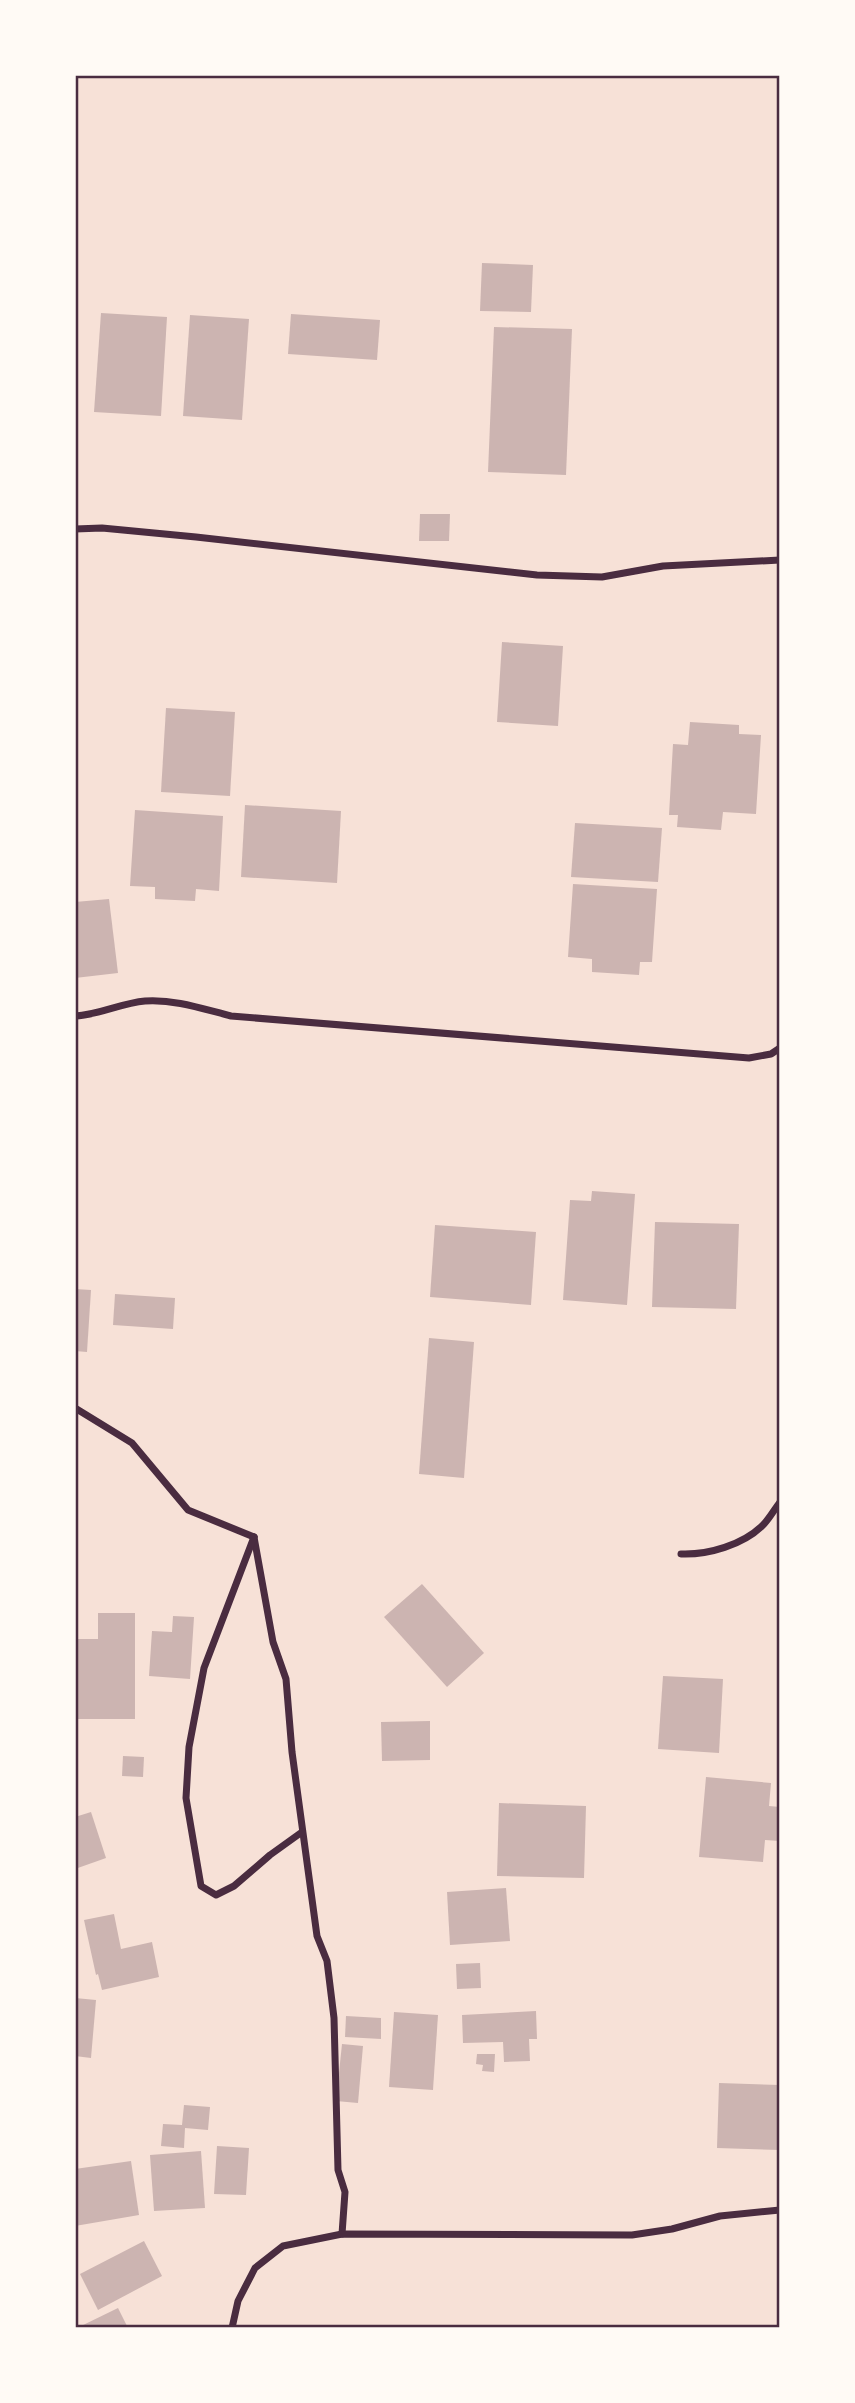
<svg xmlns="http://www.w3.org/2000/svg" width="855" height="2403" font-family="'PT Sans',sans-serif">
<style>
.building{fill:#ccb4b1}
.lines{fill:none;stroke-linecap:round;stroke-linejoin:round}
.minor{stroke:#4a2c40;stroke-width:7}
.neatline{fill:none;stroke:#4a2c40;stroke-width:2.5}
</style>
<rect width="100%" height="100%" fill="#f7e1d7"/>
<!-- building -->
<g class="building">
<polygon points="482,263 533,265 531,312 480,311"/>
<polygon points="101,313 167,317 161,416 94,412"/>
<polygon points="291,314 380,320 377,360 288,354"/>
<polygon points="190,315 249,319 242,420 183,416"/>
<polygon points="494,327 572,329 566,475 488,472"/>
<polygon points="420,514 450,514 449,541 419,541"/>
<polygon points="502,642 563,646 558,726 497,722"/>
<polygon points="166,708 235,712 230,796 161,792"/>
<polygon points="690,722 739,725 739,734 761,735 756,814 723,812 721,830 677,827 678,815 669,815 673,744 688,745"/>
<polygon points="245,805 341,811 337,883 241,877"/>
<polygon points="135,810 223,816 219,891 196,889 195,901 155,899 155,887 130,886"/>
<polygon points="575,823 662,828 658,882 571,877"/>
<polygon points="573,884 657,889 652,962 640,962 639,975 592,972 592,959 568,957"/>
<polygon points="109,899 118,973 75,978 75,902"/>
<polygon points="592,1191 635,1194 627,1305 563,1300 570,1200 591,1201"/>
<polygon points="655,1222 739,1224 736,1309 652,1307"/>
<polygon points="435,1225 536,1232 531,1305 430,1297"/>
<polygon points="75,1289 91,1290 87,1352 75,1351"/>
<polygon points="115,1294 175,1298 173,1329 113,1325"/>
<polygon points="429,1338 474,1342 464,1478 419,1474"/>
<polygon points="422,1584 484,1653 447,1687 384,1617"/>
<polygon points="98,1613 135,1613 135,1719 75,1719 75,1639 98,1639"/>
<polygon points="173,1616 194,1617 190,1679 149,1676 152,1631 172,1632"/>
<polygon points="663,1676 723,1679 719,1753 658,1749"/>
<polygon points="430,1721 430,1760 382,1761 381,1722"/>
<polygon points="123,1756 144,1757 143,1777 122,1776"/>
<polygon points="706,1777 771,1783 769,1806 780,1807 780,1841 765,1840 763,1862 699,1857"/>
<polygon points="499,1803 586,1806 584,1878 497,1876"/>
<polygon points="91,1812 106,1858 75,1869 75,1817"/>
<polygon points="506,1888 510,1941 450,1945 447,1892"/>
<polygon points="114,1914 121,1949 152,1942 159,1977 102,1990 98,1974 96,1975 84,1920"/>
<polygon points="480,1963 481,1988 457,1989 456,1964"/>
<polygon points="75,1998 96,2000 91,2058 75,2056"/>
<polygon points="536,2011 537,2039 529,2039 530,2061 504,2062 503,2042 463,2043 462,2015"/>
<polygon points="394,2012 438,2015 433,2090 389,2087"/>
<polygon points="346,2016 381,2018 381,2039 345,2037"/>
<polygon points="342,2044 363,2046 358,2103 336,2101"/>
<polygon points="477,2054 495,2054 494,2072 482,2071 483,2065 476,2064"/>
<polygon points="719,2083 780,2085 780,2150 717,2148"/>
<polygon points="184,2105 210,2107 208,2130 185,2128 184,2148 161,2146 163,2124 182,2125"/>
<polygon points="217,2146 249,2148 246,2195 214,2194"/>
<polygon points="201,2151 205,2208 154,2211 150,2155"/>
<polygon points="131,2161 139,2215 75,2226 75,2169"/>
<polygon points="144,2241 162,2276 98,2310 80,2274"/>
<polygon points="118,2308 128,2328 77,2328"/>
</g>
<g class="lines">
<!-- minor -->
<g class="minor">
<polyline points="75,529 102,528 196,537 537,575 602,577 663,566 780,560"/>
<path d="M75,1016C99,1015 121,1003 145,1001C175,999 203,1009 231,1016L749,1058L771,1054L780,1048"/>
<polyline points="75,1408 132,1443 188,1510 254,1537"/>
<polyline points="254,1537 273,1642 286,1679 292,1752 317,1936 327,1961 334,2018 338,2170 345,2192 342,2234"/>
<polyline points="254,1537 204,1668 189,1747 186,1798 201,1886 216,1895 234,1886 270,1855 302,1832"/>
<path d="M681,1554C708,1555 743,1545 763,1525C769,1519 774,1510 780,1502"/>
<polyline points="232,2328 238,2301 255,2268 283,2246 342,2234 632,2235 672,2229 720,2216 780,2210"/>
</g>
</g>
<!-- border -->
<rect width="855" height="2403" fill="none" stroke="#fffaf5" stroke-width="154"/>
<rect x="77" y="77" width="701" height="2249" class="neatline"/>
</svg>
